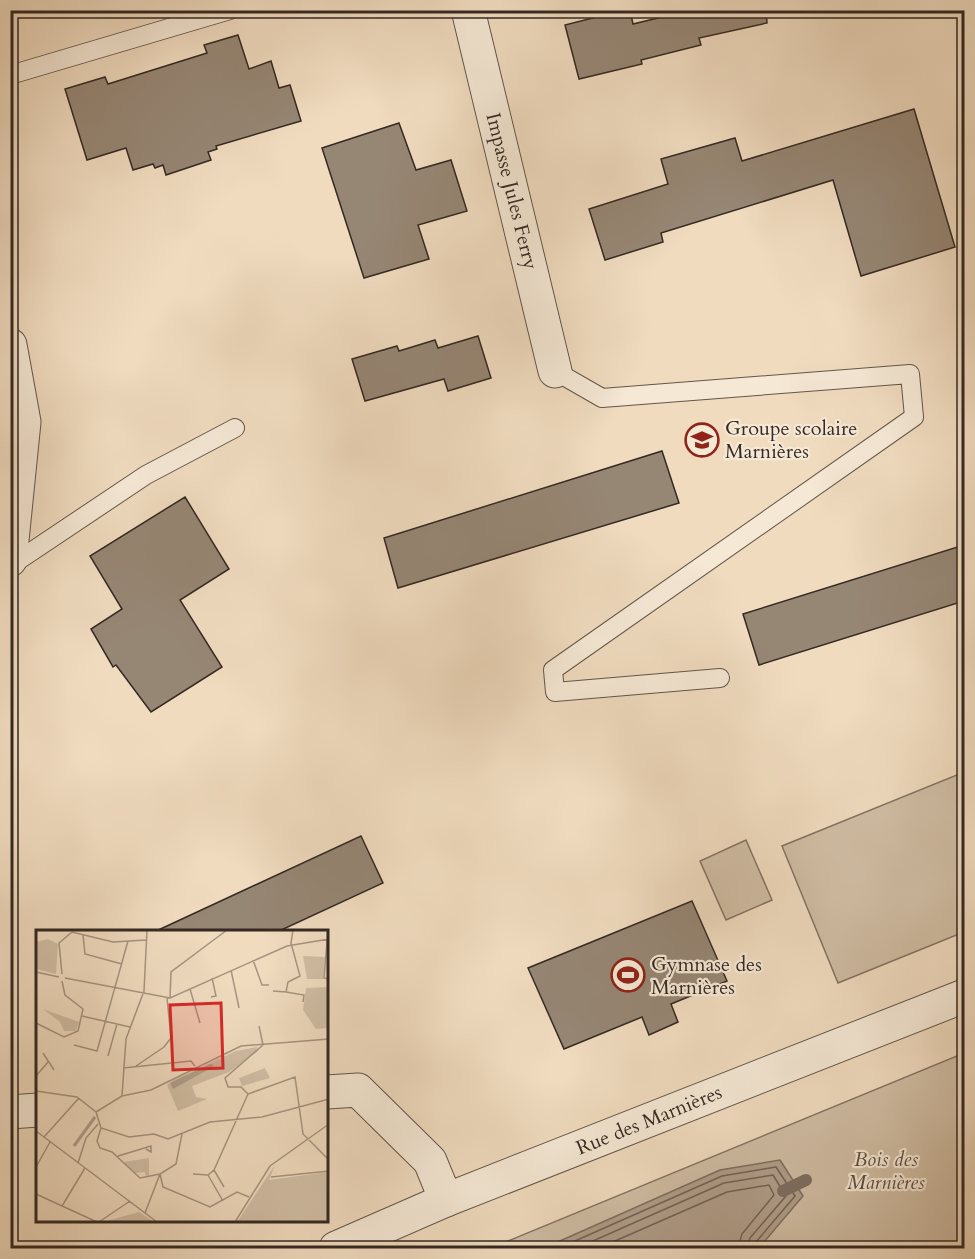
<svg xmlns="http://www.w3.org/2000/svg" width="975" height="1259" font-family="Cardo,serif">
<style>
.green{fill:#d0bda4;stroke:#827364;stroke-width:1.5}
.water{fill:#b09e8a;stroke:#7e6f61;stroke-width:1.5}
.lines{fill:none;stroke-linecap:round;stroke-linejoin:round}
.shore{stroke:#726456;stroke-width:1.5}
.stream{stroke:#7e6f61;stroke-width:12}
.building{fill:#968674;stroke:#342923;stroke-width:1.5}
.service-casing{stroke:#63564a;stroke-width:20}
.minor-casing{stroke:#63564a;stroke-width:35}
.service{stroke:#f5e8d5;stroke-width:18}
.minor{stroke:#f5e8d5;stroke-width:33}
.labels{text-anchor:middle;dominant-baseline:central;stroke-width:4.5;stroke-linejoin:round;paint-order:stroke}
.street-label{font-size:20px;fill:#342923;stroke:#f5e8d5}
.poi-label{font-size:20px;fill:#342923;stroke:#f5e8d5;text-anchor:start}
.park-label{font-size:20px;font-style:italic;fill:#5b4e43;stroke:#f5e8d5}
.inset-river{fill:none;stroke:#b09e8a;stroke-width:3}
.inset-road{fill:none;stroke:#a59481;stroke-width:1.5}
.view{fill:#d62828;fill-opacity:0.15;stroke:#d62828;stroke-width:3}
.inset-edge{fill:none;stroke:#342923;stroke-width:3}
</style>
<rect width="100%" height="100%" fill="#f0dbbf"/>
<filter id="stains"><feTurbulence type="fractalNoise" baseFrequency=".00333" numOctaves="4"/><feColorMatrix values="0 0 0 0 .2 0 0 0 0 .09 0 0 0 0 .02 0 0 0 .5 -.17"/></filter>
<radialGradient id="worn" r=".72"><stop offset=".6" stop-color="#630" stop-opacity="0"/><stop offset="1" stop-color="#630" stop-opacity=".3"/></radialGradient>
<!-- green -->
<g class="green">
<polygon points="964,772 964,932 838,983 782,846"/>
<polygon points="746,840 772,900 726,920 700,861"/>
<polygon points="964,1053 964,1248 491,1248"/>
</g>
<!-- water -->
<polygon class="water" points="780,1160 803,1196 759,1248 544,1248 720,1170"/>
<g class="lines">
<!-- shore -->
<g class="shore">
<polyline points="559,1248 722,1176 776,1167 795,1196 756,1242 755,1248"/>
<polyline points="577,1248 724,1183 773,1175 786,1196 750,1238 747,1248"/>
<polyline points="599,1248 727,1192 769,1185 774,1195 742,1234 738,1248"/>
</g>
<!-- stream -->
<polyline class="stream" points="783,1191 806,1180"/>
</g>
<!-- building -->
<g class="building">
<polygon points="624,10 630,10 633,24 691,10 766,10 767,23 699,38 701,45 641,60 642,64 579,79 565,25"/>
<polygon points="238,35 249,69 271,61 279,88 290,85 301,121 216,146 217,149 208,152 211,160 166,175 163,165 155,168 153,164 133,170 126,148 87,160 65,89 105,77 108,84 207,53 204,45"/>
<polygon points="914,109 955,247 861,276 833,180 661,233 663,242 605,260 589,209 668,184 661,159 735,138 742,161"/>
<polygon points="399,123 416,170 451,160 467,211 418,225 429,259 364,278 322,148"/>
<polygon points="478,336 491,378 448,391 444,379 365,401 352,359 397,346 399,351 435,340 438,348"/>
<polygon points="662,451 679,503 398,588 384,538"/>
<polygon points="185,497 229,569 180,600 222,667 151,712 116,665 113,667 91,629 122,609 90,556"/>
<polygon points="964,545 964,601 759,665 743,614"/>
<polygon points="361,836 383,883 277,932 154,932"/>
<polygon points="692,901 727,981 671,1004 678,1022 649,1035 642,1017 564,1049 528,968"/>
</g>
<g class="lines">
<defs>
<g id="service">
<polyline points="10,75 230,10"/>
<polyline points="555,371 602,398 910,374 914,417 553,670 555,692 720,678"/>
<polyline points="10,566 146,475 235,428"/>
</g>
<g id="minor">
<polyline points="468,10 555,371"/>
<polyline points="10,345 24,422 10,560"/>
<polyline points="327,1092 358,1090 430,1161 446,1200"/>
<polyline points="10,1112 38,1110"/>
<polyline points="336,1248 446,1200 964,996"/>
</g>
</defs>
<!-- service casing -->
<use href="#service" class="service-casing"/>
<!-- minor casing -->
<use href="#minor" class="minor-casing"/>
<!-- service -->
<use href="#service" class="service"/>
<!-- minor -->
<use href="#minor" class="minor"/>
</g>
<!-- icons -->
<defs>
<symbol id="school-ring" viewBox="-11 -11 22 22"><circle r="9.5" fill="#f5e8d5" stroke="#8f2418" stroke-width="1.5"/><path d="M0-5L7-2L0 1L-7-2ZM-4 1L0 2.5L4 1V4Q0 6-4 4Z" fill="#8f2418"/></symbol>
<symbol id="stadium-ring" viewBox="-11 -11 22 22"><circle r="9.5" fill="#f5e8d5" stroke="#8f2418" stroke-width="1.5"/><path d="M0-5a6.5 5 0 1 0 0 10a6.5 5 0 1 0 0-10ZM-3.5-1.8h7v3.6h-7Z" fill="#8f2418"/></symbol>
</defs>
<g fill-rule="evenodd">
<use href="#school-ring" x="683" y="421" width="38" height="38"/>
<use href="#stadium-ring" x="609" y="956" width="38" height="38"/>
</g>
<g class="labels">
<!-- street labels -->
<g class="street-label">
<text transform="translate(512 191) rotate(76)">Impasse Jules Ferry</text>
<text transform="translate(649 1120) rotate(-22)">Rue des Marnières</text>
</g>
<!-- poi labels -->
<g class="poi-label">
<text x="725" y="428">Groupe scolaire<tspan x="725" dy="23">Marnières</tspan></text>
<text x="651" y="964">Gymnase des<tspan x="651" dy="23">Marnières</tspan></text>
</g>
<!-- park labels -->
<g class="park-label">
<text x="886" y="1159">Bois des<tspan x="886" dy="23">Marnières</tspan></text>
</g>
</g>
<!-- overview -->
<g transform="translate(36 930)">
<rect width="292" height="292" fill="#f0dbbf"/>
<path d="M12,9L22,14L20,44L0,39V12ZM267,26L289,27L287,49H271ZM292,57V98L280,99L267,80L270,58ZM7,79L43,92L40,101H28L24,92ZM221,117L222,121L193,142L156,156L160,167L171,169L142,181L131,155L139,149L200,121ZM229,138L234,148L206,156L203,148ZM113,228V245L110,246L109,242L99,243L88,232ZM239,235L233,250L292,242V292H201ZM103,282L118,292H67Z" fill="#d0bda4"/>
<path d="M174,134L178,135L175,138L137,159L134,153Z" fill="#b09e8a"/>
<path class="inset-river" d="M38,216L59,187"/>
<path class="inset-road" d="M292,0L288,48L293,49M47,5L49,24L86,34M217,30L226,55H233M195,40L203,78M0,42L23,47M26,44L23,13L36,2L77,12L110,10M29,48L134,68L251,16L293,9M154,59L164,93M237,61L250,62L252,52L264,46L255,13L257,0M250,62L268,65L267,72M175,67L180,66L176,48M134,68L135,42L191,0M46,86L94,97M0,93L28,107L42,101L47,79L29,65L26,51M223,96L227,115M38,115L61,121L92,11M7,123L18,140M72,126L81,94M100,136L128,117L135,108L131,68M87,138L155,131L159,136M0,146L12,132M0,161L41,167L60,182M212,164L205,157H192L189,148L227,115M86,166L115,160L205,116L293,109M60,182L65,198L93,207L118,204L132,209L174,192L226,187L293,169M60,182L86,166L90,109L108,61L111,0M65,198L61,211L64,218L76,222L104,248L124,244M0,201L121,292M8,207L43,168M82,226L115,216V222L110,219M42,233L50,208L62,194M0,237L14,212M178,240L188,257M124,244L127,257L174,277L201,262L213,267M157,244L172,245L178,240L212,164L259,147L267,204L293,230M172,245L187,271M235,247L293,241M0,264L61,292M26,276L49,238M109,283L124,244L140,234L146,204M63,292L94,271M199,292L234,236L293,194"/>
<path class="view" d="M185,73L187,138L137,140L134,75Z"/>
<rect width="292" height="292" class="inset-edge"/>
</g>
<!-- margin -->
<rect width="975" height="1259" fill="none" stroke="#f0dbbf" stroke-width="36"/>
<rect x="12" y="12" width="951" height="1235" fill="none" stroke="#342923" stroke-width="3"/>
<rect x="18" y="18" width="939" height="1223" fill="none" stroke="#342923" stroke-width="1.5"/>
<rect width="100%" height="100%" filter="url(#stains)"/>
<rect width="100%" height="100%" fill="url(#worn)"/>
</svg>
